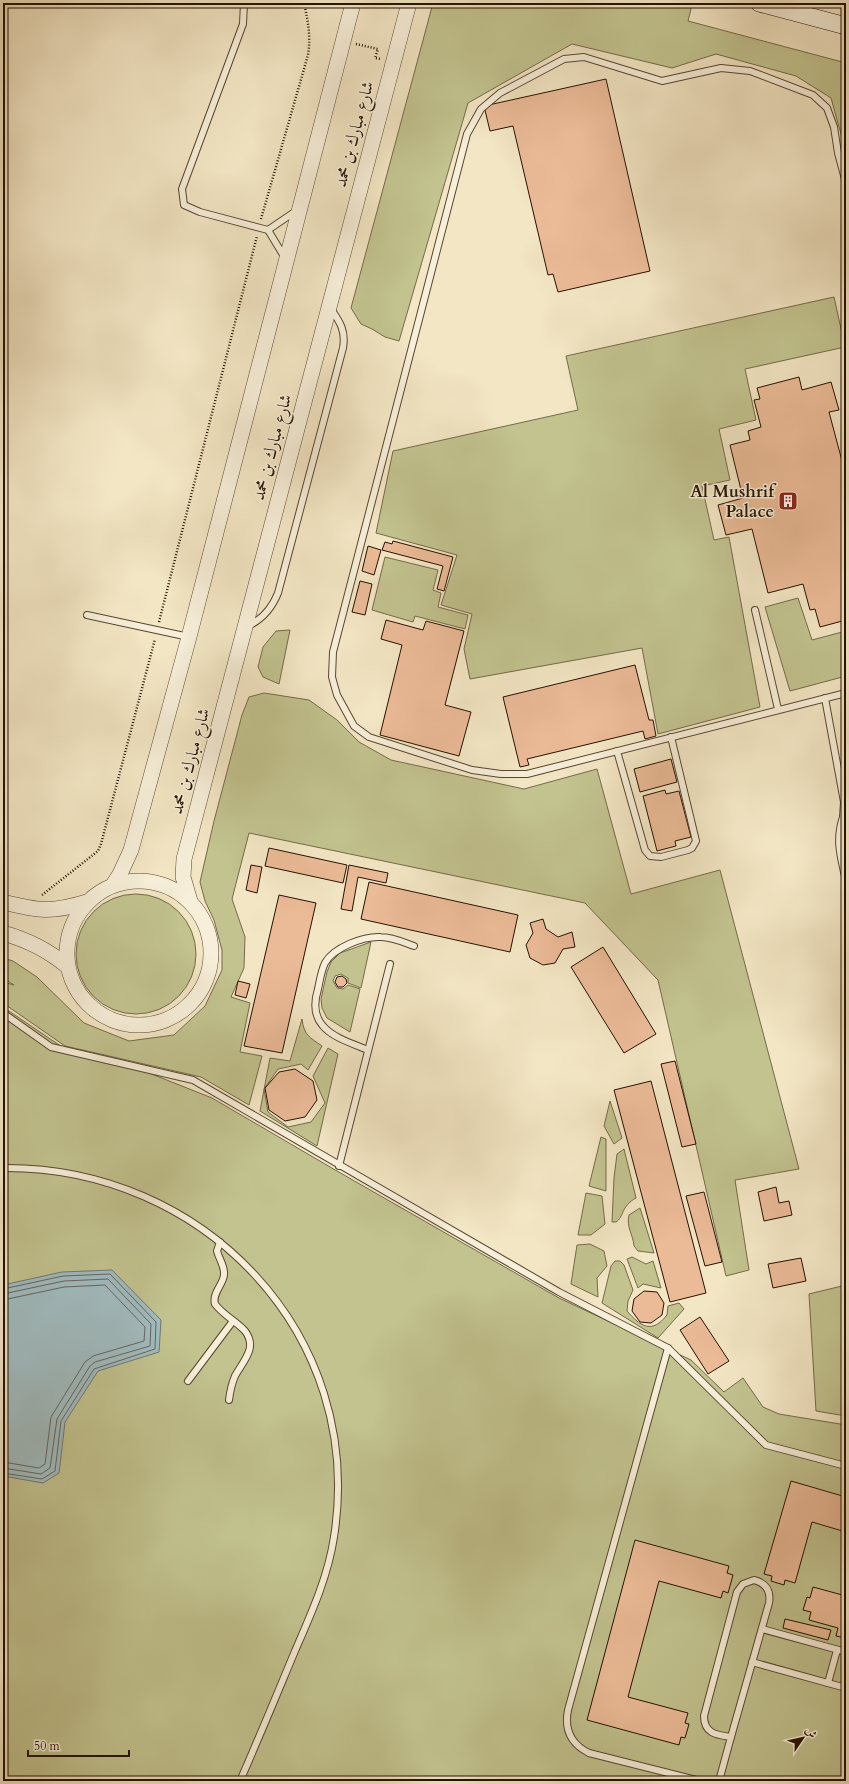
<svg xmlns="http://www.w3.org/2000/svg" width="849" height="1784" font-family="Cardo,Amiri,serif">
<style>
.green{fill:#c2c38f;stroke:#746a48}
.water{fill:#a1bcc0;stroke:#6f7873}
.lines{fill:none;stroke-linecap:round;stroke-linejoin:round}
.shore{stroke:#636660;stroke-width:1}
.building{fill:#ebbb97;stroke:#251100}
.service-casing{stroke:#584631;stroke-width:8}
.tertiary-casing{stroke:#584631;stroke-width:16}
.secondary-casing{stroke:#251100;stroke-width:18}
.path{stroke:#251100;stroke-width:2.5;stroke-dasharray:1 2;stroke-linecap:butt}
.service{stroke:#f7efd9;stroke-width:6}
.tertiary{stroke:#f7efd9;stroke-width:15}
.secondary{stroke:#f7efd9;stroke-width:17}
.labels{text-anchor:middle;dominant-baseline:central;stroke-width:3;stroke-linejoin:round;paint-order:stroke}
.street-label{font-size:17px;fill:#251100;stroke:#f7efd9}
.poi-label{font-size:17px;font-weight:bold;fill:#251100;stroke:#f7efd9;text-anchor:end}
</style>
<rect width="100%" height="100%" fill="#f3e6c4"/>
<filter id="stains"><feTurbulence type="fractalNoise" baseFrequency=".005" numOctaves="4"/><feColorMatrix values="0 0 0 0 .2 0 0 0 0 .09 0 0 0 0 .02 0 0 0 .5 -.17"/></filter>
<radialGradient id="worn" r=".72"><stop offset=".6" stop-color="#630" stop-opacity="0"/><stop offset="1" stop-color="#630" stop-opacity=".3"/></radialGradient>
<!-- green -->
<g class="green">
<polygon points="433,3 688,3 691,9 688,21 846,63 846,152 831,98 796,76 716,54 672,68 572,44 468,103 399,341 385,337 372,329 361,324 351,308"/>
<polygon points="834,297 845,347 745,369 756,420 719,429 730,480 702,486 714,540 729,537 760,707 658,734 642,648 470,679 464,649 472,614 441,605 457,555 376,533 393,451 578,410 566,356"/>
<polygon points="385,557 438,570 433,590 441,593 438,607 468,615 465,629 415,616 413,622 372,610"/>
<polygon points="798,598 812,640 846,631 846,676 790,691 765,607"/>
<polygon points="290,630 279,684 263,677 258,667 263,647 276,631"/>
<polygon points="264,693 309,700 337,720 359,742 391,760 524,789 597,769 631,894 720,870 799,1169 735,1180 749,1270 726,1276 658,980 585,903 249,833 232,899 245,937 244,968 231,997 250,1003 240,1052 262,1056 249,1105 201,1077 65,1046 3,1003 3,982 14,985 3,978 3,958 13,961 37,977 84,1023 129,1041 174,1035 205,1006 222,970 222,950 214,920 205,901 200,882 214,821 242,715 249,697"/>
<circle cx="136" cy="954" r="60"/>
<polygon points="371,942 361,988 348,983 348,978 341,974 335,976 333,981 337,988 343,989 348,985 360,989 350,1032 327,1018 322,1008 321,999 327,972 331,962 340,953"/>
<polygon points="3,1007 68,1051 134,1067 212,1098 337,1171 559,1298 691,1360 724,1392 743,1378 763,1407 779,1414 846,1425 846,1781 3,1781"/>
<path d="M302,1019C304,1035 309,1037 322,1046L308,1070L301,1064L278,1069L264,1089L268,1112L288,1127L311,1122L325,1103L313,1076L328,1048L338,1054L317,1146L260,1111L270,1058L290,1061Z"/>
<polygon points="610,1101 622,1138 614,1144 604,1126"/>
<polygon points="601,1137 606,1139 606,1191 589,1186"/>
<path d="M624,1149L636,1198C621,1206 624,1217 616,1222H612L614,1178L617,1154Z"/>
<polygon points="586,1193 602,1196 605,1224 591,1235 578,1235"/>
<path d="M640,1208L654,1253L638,1251L634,1246C633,1234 626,1227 629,1215Z"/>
<polygon points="590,1244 604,1251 607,1266 597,1278 598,1297 571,1284 577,1245"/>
<polygon points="632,1257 646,1264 653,1261 661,1288 643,1284 638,1288 627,1259"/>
<path d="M615,1261H620L624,1265L633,1290L628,1301L627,1311C641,1327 652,1334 667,1315L668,1306L679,1303L684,1309L658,1338L602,1303L611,1266Z"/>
<polygon points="846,1285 846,1416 816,1411 809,1294"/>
</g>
<!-- water -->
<polygon class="water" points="112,1270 161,1320 159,1352 98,1371 65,1422 59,1473 43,1483 3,1476 3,1285 62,1272"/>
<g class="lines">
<!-- shore -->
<g class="shore">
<polyline points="3,1289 63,1276 110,1274 156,1322 155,1349 94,1369 61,1421 55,1471 42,1479 3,1473"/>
<polyline points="3,1294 64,1281 108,1279 151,1324 150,1346 95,1362 90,1366 57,1419 50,1468 41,1474 3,1468"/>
<polyline points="3,1300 64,1287 105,1285 145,1327 144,1341 93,1356 85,1362 51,1417 45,1464 39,1468 3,1462"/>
</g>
</g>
<!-- building -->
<g class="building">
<polygon points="606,79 650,271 558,292 553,274 548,275 513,126 490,131 484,106"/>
<polygon points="799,377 802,390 831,382 839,410 829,412 846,476 846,620 820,627 815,609 810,610 803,584 768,593 752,529 726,535 718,505 743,498 730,445 750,440 748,431 761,427 754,400 760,399 757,388"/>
<polygon points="393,541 453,557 444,591 437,589 443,566 382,550 385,542 392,544"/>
<polygon points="368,546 381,550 374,575 362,571"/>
<polygon points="360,581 372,584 365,615 352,612"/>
<polygon points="386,620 423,630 426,621 464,631 445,705 471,712 459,756 380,735 402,645 381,639"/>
<polygon points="635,665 649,720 653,720 656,736 645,739 643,731 527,759 529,765 520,767 503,697"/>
<polygon points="671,759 677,782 640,792 634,769"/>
<polygon points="665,790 666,794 679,791 691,837 675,841 676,846 657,851 643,796"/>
<polygon points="269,848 347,865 343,883 265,866"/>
<polygon points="251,865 262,867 257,893 246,890"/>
<polygon points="349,865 388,873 386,883 358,877 352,911 341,909"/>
<polygon points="369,882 518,915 510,952 361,919"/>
<polygon points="279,895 316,903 282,1053 244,1046"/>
<polygon points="543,919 546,929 558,937 572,932 575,947 563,949 555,963 543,965 530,958 526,945 533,933 530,923"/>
<polygon points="603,947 656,1034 624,1053 571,967"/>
<polygon points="342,976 346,979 347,983 343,987 338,987 335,982 337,977"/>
<polygon points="238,981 250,984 246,998 235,995"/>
<polygon points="675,1061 696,1144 682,1147 661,1064"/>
<polygon points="295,1069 313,1081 317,1100 305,1117 285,1121 269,1110 265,1088 279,1072"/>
<polygon points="651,1081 706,1293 670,1302 614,1090"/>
<polygon points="776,1187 779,1203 789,1201 792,1215 764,1221 758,1192"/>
<polygon points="704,1192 722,1262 705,1266 686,1196"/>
<polygon points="801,1258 806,1281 773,1288 768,1264"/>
<polygon points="644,1291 657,1292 664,1303 662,1315 651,1323 640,1322 632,1311 634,1299"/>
<polygon points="700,1317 729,1361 708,1374 680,1330"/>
<polygon points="791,1481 846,1497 846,1532 812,1522 795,1583 785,1580 784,1585 771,1581 772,1576 764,1574"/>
<polygon points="635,1540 729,1566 727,1573 733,1575 728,1593 723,1591 721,1598 659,1581 628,1697 688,1713 685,1723 689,1724 685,1738 681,1737 679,1745 587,1720"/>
<polygon points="813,1587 846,1596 846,1594 846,1638 836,1636 838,1628 809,1620 811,1612 803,1610 807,1597 810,1598"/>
<polygon points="785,1619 831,1630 828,1640 783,1628"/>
</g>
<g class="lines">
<defs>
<g id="service">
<polyline points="244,3 243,24 182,189 184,205 200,212 268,230 285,258"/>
<polyline points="846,183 838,153 834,127 827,108 813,95 750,71 721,68 662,81 584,57 564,59 500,93 481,109 467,134 333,652 332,677 337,695 354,726 369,737 472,770 501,774 527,774 846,693"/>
<polyline points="268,230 296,211"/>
<polyline points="755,610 778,709"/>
<polyline points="87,615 189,637"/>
<path d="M248,626C263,619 272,608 278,593L343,348C346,331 340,322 331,309"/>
<polyline points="825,698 844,802 843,817"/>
<polyline points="617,751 645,850 650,856 661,857 688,850 692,848 696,841 671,737"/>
<path d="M846,817H843C835,841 841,857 846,881"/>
<polyline points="3,1013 51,1047 193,1080 559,1292 668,1348 766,1445 846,1466"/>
<path d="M368,1050C354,1044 333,1038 323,1026C313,1015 314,1002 318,989C320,980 321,971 325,963C334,947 364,936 381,937C392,937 403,942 414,946"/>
<polyline points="339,1166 390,964"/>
<path d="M3,1168C203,1166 366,1334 334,1537C328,1577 311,1614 295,1651C277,1694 259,1738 240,1781"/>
<path d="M220,1242L217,1251C219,1259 225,1266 224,1275C223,1285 212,1293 215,1304C223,1315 236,1321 245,1331C258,1348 243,1361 235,1376C232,1383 230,1392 229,1400"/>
<path d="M668,1348L568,1710C564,1730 571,1744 589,1753L700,1781"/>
<polyline points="188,1381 233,1321"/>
<path d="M754,1580C766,1583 771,1591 769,1603L731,1737C717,1735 704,1734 704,1716L737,1592L743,1584Z"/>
<polyline points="762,1629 846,1652"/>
<polyline points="752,1662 846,1688"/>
<polyline points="828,1683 837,1650"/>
<polyline points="719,1781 731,1737"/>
</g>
<g id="tertiary">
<circle cx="139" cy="953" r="72"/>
<polyline points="113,885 120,874 131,850 189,637 353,3"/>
<polyline points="190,901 183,877 184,859 409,3"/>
<path d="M3,902C39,911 51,913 87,902"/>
<path d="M3,933C28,940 48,950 67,966"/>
</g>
<polyline id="secondary" points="759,3 846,26"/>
</defs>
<!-- service casing -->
<use href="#service" class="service-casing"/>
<!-- tertiary casing -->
<use href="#tertiary" class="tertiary-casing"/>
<!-- secondary casing -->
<use href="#secondary" class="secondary-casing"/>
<!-- path -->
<g class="path">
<polyline points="356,44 378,49 375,58 381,59"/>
<path d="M261,219L308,55C311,37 308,21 304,3"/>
<polyline points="159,622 257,236"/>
<polyline points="42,895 98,851 101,844 155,639"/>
</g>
<!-- service -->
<use href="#service" class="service"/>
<!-- tertiary -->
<use href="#tertiary" class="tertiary"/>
<!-- secondary -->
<use href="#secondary" class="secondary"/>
</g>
<!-- icons -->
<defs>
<symbol id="building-square" viewBox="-11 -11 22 22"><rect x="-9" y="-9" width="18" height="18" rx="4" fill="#8f2418" stroke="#f7efd9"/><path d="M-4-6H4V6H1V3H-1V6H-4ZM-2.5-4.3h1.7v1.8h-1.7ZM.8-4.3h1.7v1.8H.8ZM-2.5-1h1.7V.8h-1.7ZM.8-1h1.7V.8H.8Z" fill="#fff"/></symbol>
</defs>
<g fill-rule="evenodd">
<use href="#building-square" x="777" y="490" width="22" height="22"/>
</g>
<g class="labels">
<!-- street labels -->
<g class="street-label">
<text transform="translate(354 134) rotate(-75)">شارع مبارك بن محمد</text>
<text transform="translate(272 447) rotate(-75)">شارع مبارك بن محمد</text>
<text transform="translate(190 761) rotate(-75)">شارع مبارك بن محمد</text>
</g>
<!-- poi labels -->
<g class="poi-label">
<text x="774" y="491">Al Mushrif<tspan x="774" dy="20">Palace</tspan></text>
</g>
</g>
<!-- margin -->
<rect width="849" height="1784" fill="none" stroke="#f3e6c4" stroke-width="16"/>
<rect x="4" y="4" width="841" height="1776" fill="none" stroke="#251100" stroke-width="2"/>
<rect x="8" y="8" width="833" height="1768" fill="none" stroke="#251100"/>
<!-- north arrow -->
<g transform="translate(803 1738) rotate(56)" stroke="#f7efd9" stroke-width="3" paint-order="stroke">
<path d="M0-3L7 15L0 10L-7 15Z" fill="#251100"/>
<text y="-6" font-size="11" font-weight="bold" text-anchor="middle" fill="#251100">ش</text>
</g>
<!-- scale -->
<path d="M28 1750v6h101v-6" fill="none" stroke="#251100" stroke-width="2"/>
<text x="34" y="1750" font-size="12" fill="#251100" stroke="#f7efd9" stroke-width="3" paint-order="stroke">50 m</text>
<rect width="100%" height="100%" filter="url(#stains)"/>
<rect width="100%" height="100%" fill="url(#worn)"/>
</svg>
